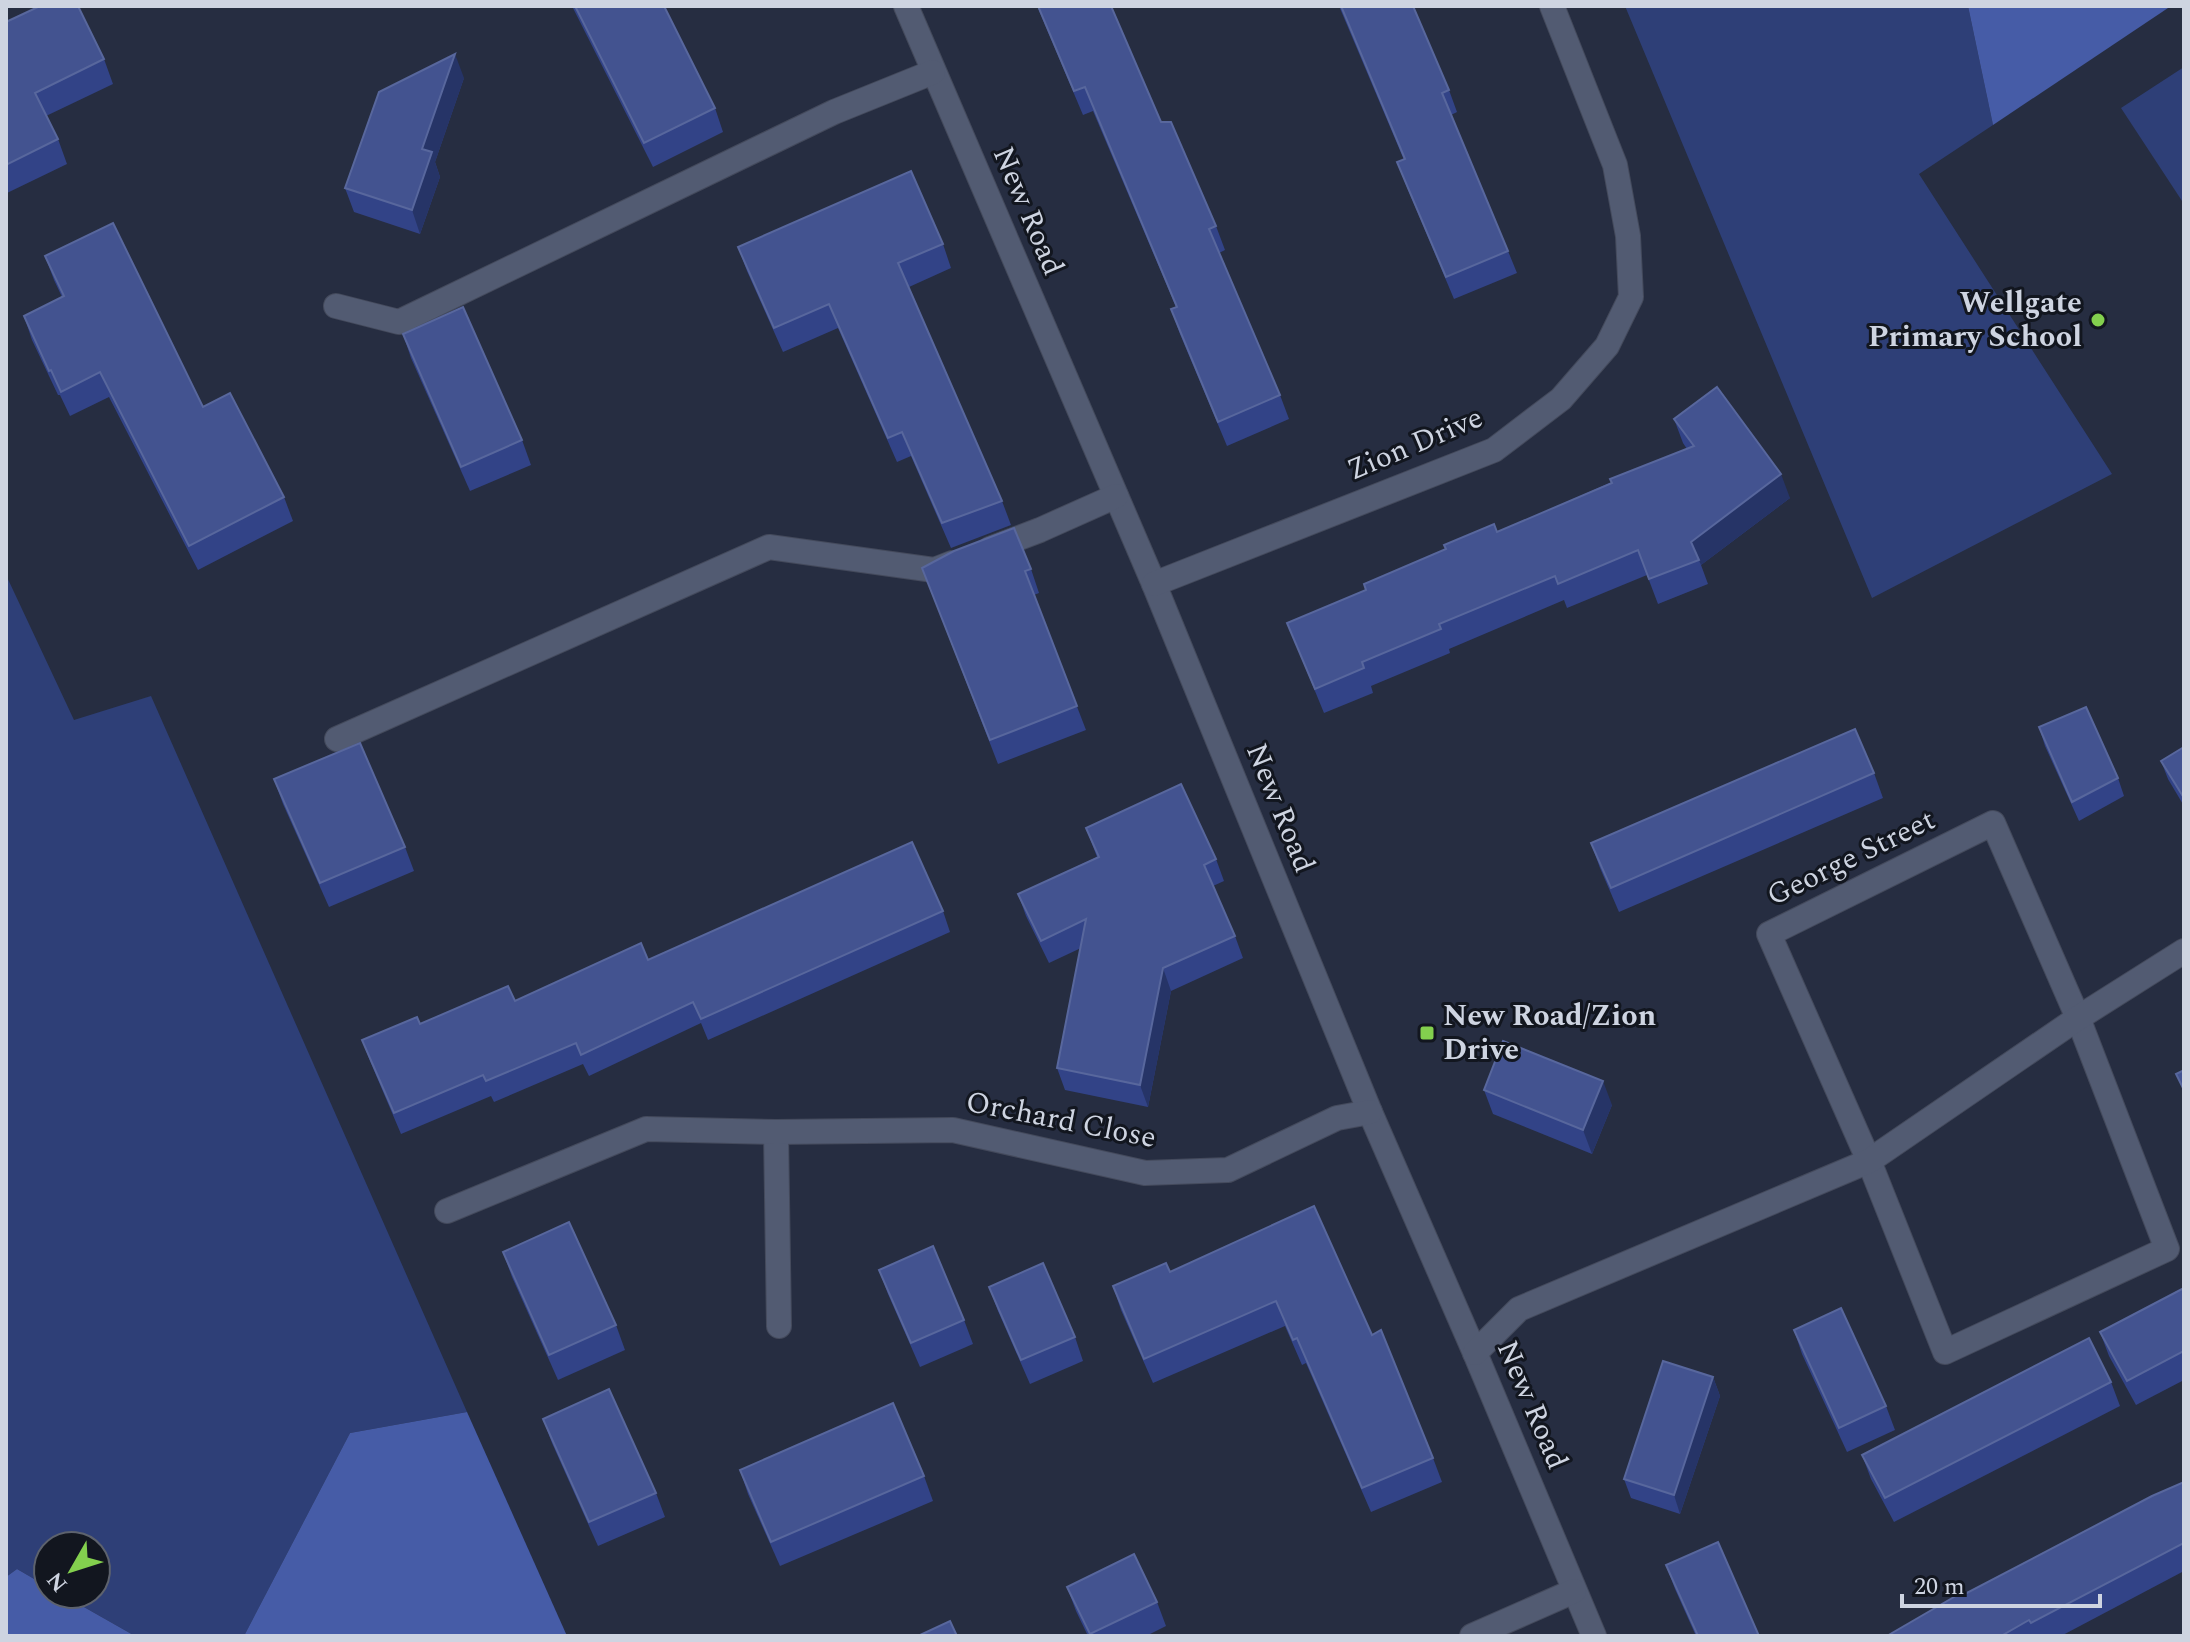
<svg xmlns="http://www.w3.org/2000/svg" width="2190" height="1642" font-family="Spectral,serif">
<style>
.green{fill:#2e3f77}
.forest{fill:#465ca7}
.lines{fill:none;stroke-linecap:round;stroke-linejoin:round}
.minor-casing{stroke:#444a5c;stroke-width:26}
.minor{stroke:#525b72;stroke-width:24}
.wall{fill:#324387}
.shaded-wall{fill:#263467}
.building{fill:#435390;stroke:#58679d;stroke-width:2}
.poi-dot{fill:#83d04e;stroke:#12161f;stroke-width:3}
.labels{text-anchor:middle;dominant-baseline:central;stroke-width:6;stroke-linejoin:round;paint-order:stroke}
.street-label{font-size:30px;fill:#ced4e1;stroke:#12161f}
.poi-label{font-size:30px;font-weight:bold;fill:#ced4e1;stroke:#12161f;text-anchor:end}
</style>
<rect width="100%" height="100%" fill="#262d41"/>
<!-- green -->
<g class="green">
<polygon points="1625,6 1968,6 1993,125 1919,174 2112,474 1872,598"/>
<polygon points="2184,67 2184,204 2121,108"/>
<polygon points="6,575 74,720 151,696 467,1412 350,1433 244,1636 135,1636 61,1594 96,1594 96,1546 48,1546 48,1587 17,1569 6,1577"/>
</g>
<!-- forest -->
<g class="forest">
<polygon points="1968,6 2171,6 1993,125"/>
<polygon points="467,1412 567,1636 244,1636 350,1433"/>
<polygon points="17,1569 48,1587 48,1594 61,1594 135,1636 6,1636 6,1577"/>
</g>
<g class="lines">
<defs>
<g id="minor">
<polyline points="906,6 1154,584 1370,1112 1475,1353 1594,1636"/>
<polyline points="336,306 399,322 834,112 933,72"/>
<polyline points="990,549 1040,530 1116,496"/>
<polyline points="1154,584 1494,450 1561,399 1607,346 1631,297 1628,236 1615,165 1552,6"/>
<polyline points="337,739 769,547 934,570 952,563"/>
<polygon points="1993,823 2078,1018 2167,1249 1945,1352 1869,1161 1769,934"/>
<polyline points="776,1132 779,1326"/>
<polyline points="447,1211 646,1129 776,1132 953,1130 1145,1173 1228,1170 1337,1118 1370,1112"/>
<polyline points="1475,1353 1519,1309 1869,1161 2078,1018 2184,951"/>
<polyline points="1472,1636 1574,1591"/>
</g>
</defs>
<!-- minor casing -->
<use href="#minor" class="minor-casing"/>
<!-- minor -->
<use href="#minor" class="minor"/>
</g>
<!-- wall -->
<g class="wall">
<polygon points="572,6 664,6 715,108 723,132 653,167"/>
<polygon points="1037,6 1111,6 1161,122 1216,226 1225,250 1219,253 1280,395 1289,419 1227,446 1180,334 1171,309 1176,307 1093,111 1083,115"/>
<polygon points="1339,6 1413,6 1449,90 1457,112 1451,115 1508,251 1517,273 1454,299 1406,185 1397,162 1404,160"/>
<polygon points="6,22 104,59 113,84 46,116 58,139 67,164 7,193"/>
<polygon points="464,78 435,162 440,177 420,234 354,212 345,188"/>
<polygon points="943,244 951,268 909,287 1002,501 1011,525 951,548 911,456 897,462 838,328 783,352 747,271 738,247"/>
<polygon points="45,256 203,407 284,497 293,521 198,570 109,397 70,416 60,395 58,395 32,340 24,316 62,297 54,280"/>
<polygon points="403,334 522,440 531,465 470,491 411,358"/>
<polygon points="1674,419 1790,498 1701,565 1708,584 1658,604 1647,575 1567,608 1564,600 1449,649 1450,653 1371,686 1373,693 1324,713 1287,623 1366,590 1687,449 1683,443"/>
<polygon points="922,568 1031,569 1039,593 1034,595 1086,730 998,764"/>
<polygon points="2039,727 2118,778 2124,796 2079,821 2045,746"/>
<polygon points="2184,747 2184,806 2168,779 2161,761"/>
<polygon points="1874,773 1883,798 1619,912 1600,868 1591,843"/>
<polygon points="274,779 405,847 414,871 329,907 283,804"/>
<polygon points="1086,828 1216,859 1224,881 1213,886 1235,936 1243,958 1171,991 1148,1107 1065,1090 1057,1068 1081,948 1049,963 1026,916 1018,894 1097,857"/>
<polygon points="943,911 950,932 708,1040 701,1023 589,1076 583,1064 494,1102 491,1096 401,1134 370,1061 362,1040 420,1024 515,1001 648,960"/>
<polygon points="1484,1090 1612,1105 1592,1154 1493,1114"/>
<polygon points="1314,1206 1372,1335 1433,1458 1442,1482 1371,1512 1306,1363 1302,1365 1285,1326 1153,1383 1121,1310 1113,1286 1170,1272"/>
<polygon points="503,1252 616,1325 625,1350 558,1380 512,1277"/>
<polygon points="879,1270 964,1320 973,1344 920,1367 888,1294"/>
<polygon points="989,1287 1075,1337 1083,1361 1030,1384 998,1311"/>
<polygon points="2184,1288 2184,1380 2136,1405 2109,1356 2100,1332"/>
<polygon points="1794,1330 1886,1406 1895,1430 1847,1452 1802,1354"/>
<polygon points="1713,1377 1720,1396 1680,1514 1631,1498 1624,1479"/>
<polygon points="2111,1382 2120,1406 1894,1522 1871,1479 1862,1455"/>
<polygon points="543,1419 656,1493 665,1517 598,1546 552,1443"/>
<polygon points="740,1470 924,1476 933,1501 780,1566 748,1494"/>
<polygon points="2184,1482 2184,1571 2061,1636 1887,1636 1963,1595"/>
<polygon points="1666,1565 1759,1636 1696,1636 1675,1589"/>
<polygon points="1067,1587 1157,1602 1166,1626 1146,1636 1088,1636 1076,1611"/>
</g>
<!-- shaded-wall -->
<g class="shaded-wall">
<polygon points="455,54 464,78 435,162 440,177 420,234 412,210 422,149"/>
<polygon points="1781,474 1790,498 1701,565 1691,542"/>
<polygon points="1163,968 1171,991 1148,1107 1140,1085"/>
<polygon points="1603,1081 1612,1105 1592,1154 1583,1130"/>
<polygon points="1713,1377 1720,1396 1680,1514 1674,1495"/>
</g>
<!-- building -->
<g class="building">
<polygon points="40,6 78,6 104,59 35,93 58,139 6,165 6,22"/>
<polygon points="575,6 664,6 715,108 644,143"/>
<polygon points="1038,6 1111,6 1161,122 1171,122 1216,226 1209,229 1280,395 1218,422 1171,309 1177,307 1085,87 1074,91"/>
<polygon points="1341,6 1413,6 1449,90 1442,93 1508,251 1446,277 1397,162 1405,159"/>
<polygon points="455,54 422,149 432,152 412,210 345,188 379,92"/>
<polygon points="911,171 943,244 898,263 1002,501 942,523 902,432 888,438 829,304 774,328 738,247"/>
<polygon points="113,223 203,407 230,393 284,497 189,546 100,372 61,392 51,370 49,371 24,316 64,296 45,256"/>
<polygon points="463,307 522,440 461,467 403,334"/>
<polygon points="1717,387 1781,474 1691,542 1699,560 1649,579 1638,550 1558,584 1555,576 1439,624 1441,629 1362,662 1364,668 1315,689 1287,623 1366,590 1364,584 1446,549 1444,545 1494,524 1497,532 1612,483 1610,479 1694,446 1674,419"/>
<polygon points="1014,528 1031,569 1025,571 1077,706 990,740 922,568 954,551"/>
<polygon points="2086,707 2118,778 2072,802 2039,727"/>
<polygon points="1855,729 1874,773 1611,888 1591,843"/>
<polygon points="360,743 405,847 320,883 274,779"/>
<polygon points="2184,747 2184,798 2161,761"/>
<polygon points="1181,784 1216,859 1204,865 1235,936 1163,968 1140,1085 1057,1068 1086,919 1041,941 1018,894 1099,857 1086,828"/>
<polygon points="912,842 943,911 701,1019 693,1002 581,1055 576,1043 486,1081 483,1075 394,1113 362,1040 417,1017 420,1024 508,986 515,1001 641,943 648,960"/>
<polygon points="1503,1041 1603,1081 1583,1130 1484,1090"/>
<polygon points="2184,1070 2184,1090 2176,1074"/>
<polygon points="1314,1206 1372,1335 1381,1330 1433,1458 1362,1488 1297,1338 1293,1340 1276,1301 1144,1359 1113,1286 1166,1263 1170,1272"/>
<polygon points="569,1222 616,1325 549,1355 503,1252"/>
<polygon points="933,1246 964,1320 911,1343 879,1270"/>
<polygon points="1043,1263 1075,1337 1021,1360 989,1287"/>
<polygon points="2184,1288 2184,1351 2127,1381 2100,1332"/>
<polygon points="1841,1308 1886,1406 1839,1428 1794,1330"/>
<polygon points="2089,1338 2111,1382 1885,1498 1862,1455"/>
<polygon points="1663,1361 1713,1377 1674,1495 1624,1479"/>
<polygon points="609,1389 656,1493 589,1522 543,1419"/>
<polygon points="893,1403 924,1476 771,1542 740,1470"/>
<polygon points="2184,1482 2184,1543 2031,1623 2029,1620 2001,1636 1887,1636 1961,1593 1963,1595 2152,1496"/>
<polygon points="1718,1542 1759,1636 1698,1636 1666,1565"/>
<polygon points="1134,1554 1157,1602 1090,1634 1067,1587"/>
<polygon points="950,1621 957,1636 918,1636"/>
</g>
<!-- markers -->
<g class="poi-dot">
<circle cx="2098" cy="320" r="8"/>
<rect x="1419" y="1025" width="16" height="16" rx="4"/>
</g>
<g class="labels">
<!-- street labels -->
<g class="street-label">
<text transform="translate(1028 211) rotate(67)">New Road</text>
<text transform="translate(1415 444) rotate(-23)">Zion Drive</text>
<text transform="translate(1280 808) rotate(68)">New Road</text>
<text transform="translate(1851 858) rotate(-26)">George Street</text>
<text transform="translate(1061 1120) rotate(11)">Orchard Close</text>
<text transform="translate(1532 1405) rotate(67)">New Road</text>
</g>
<!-- poi labels -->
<g class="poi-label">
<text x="2082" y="303">Wellgate<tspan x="2082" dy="34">Primary School</tspan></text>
<text x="1443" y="1016" text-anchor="start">New Road/Zion<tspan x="1443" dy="34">Drive</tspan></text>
</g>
</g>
<!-- border -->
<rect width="2190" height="1642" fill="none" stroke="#ced4e1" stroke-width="16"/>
<!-- north arrow -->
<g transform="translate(72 1570) rotate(231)"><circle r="38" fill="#12161f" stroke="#5d626d" stroke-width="2"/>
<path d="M0-6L14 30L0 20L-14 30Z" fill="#83d04e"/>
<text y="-12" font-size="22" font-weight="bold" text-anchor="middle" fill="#ced4e1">N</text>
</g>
<!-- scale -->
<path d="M1902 1594v12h198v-12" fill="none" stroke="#ced4e1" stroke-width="4"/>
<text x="1914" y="1594" font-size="24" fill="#ced4e1" stroke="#12161f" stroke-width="6" paint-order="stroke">20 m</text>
</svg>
